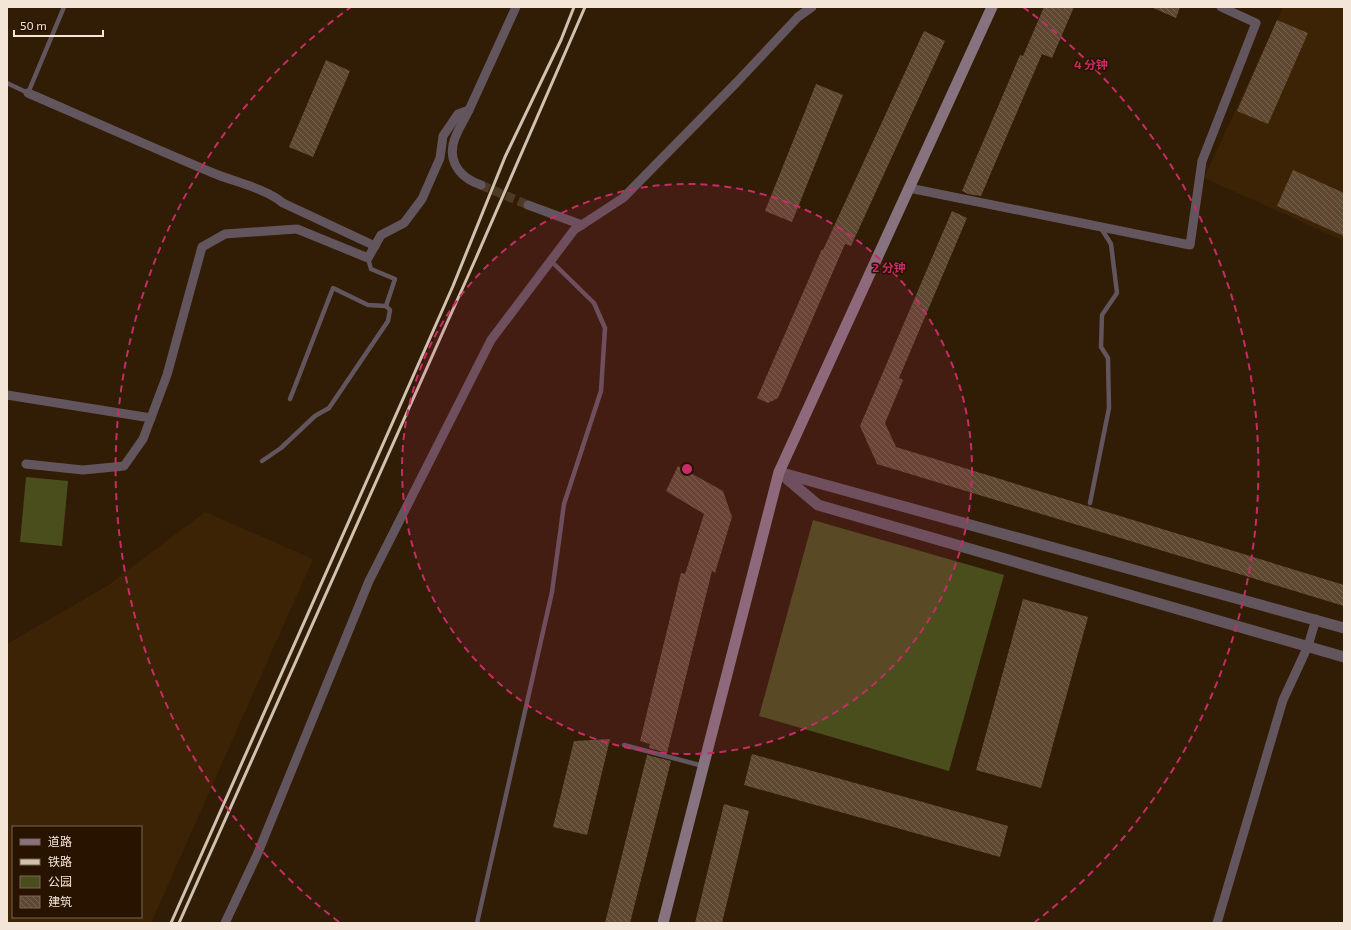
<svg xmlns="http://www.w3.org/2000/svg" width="1351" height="930" font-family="'Exo 2','Noto Sans SC',sans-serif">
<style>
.built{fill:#3d2305;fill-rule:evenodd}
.green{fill:#4a4e1c}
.building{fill:url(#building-back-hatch)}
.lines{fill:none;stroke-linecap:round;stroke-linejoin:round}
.minor-tunnel{stroke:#4e3a24;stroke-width:9;stroke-dasharray:9 4.5;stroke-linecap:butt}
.service{stroke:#63555d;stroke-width:4.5}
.minor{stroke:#63555d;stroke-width:9}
.tertiary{stroke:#63555d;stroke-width:11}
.secondary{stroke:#87727f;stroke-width:11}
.rail{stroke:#d0c1b1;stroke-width:3}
.ring{fill:none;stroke:#c72c67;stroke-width:2;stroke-dasharray:7 5}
.centre{fill:#c72c67;stroke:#271300;stroke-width:2}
.ring-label{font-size:12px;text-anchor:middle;font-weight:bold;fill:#c72c67;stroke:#271300;stroke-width:3;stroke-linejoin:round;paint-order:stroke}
</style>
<defs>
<pattern id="building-back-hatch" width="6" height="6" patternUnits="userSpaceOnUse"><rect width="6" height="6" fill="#5f4831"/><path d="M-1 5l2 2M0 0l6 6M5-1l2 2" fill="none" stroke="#76624e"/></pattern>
</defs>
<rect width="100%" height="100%" fill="#311c05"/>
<!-- built -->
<g class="built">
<polygon points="1283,7 1344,7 1344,241 1204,178"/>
<path d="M205,512L313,559L151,923H7V644L107,586ZM13,827H141V917H13Z"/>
</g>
<!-- green -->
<g class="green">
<polygon points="26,477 68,481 62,546 20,542"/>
<polygon points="813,520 1004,575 949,771 759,716"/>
</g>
<!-- building -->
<g class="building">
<polygon points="1044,7 1074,7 1052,58 1042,54 981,196 968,194 962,191 1020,55 1023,56"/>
<polygon points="1151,7 1180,7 1176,18"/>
<polygon points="1277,20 1308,33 1268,124 1237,111"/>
<polygon points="924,31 945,41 851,246 845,244 778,398 768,403 757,398 822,249 823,250"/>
<polygon points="326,60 350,71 313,157 289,147"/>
<polygon points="816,84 843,95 792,222 765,211"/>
<polygon points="1293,170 1344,193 1344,236 1277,206"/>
<polygon points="952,211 967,218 899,378 903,380 885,423 896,447 1344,585 1344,606 877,464 860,426"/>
<polygon points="678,466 723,491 732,517 715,573 712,571 667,753 649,748 650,744 640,741 681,573 685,574 704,514 666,491"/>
<polygon points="1023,599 1088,617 1041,788 976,770"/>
<polygon points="610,739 587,835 553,827 574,741"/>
<polygon points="752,754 1008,826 1000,857 744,785"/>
<polygon points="647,755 671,761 630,923 605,923"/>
<polygon points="724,804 749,811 722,923 695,923"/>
</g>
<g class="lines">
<!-- minor-tunnel -->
<polyline class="minor-tunnel" points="481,185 528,205"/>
<!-- service -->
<g class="service">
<polyline points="7,83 28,93 64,7"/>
<polyline points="290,399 333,288 368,305 386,306 395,279 371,269 368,258"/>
<polyline points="262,461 281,448 315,416 329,408 388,321 390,310 386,306"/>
<polyline points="1090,503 1109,408 1108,358 1101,347 1102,315 1117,293 1111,244 1101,228"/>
<polyline points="624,745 703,766"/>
<polyline points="477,923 552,592 564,504 601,391 605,328 594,303 550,260"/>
</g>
<!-- minor -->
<g class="minor">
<path d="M28,93C90,120 151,147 213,173C235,182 267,189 283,203L375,246"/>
<path d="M469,110C464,121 455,133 453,145C449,165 463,179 481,185"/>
<polyline points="909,188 1190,245 1202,161 1256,23 1221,7"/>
<polyline points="528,205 582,225"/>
<polyline points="7,395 151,418"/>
<polyline points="26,464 83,470 124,466 143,439 167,375 202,247 225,234 297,229 368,258 381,235 404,223 422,199 440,158 443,136 458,114 469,110 516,7"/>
<polyline points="225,923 257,855 369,581 491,340 574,230 623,198 737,82 798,17 812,7"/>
<polyline points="1217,923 1283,700 1308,646 1316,619"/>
</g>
<!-- tertiary -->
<g class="tertiary">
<polyline points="779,472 818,505 1344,657"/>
<polyline points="782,473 1344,628"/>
</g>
<!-- secondary -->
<polyline class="secondary" points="663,923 779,472 992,7"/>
<!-- rail -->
<g class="rail">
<polyline points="171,923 453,286 505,157 561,40 574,7"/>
<polyline points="179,923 476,258 585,7"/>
</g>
</g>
<!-- distance rings -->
<circle cx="687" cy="469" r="285" fill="#c72c67" fill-opacity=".12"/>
<g class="ring">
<circle cx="687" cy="469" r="285"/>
<path d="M339 922A571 571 0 0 1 351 7M1023 7A571 571 0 0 1 1035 922"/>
</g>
<circle cx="687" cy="469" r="6" class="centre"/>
<g class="ring-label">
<text x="1091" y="69">4 分钟</text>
<text x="889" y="272">2 分钟</text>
</g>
<!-- border -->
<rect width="1351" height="930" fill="none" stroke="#f3e5d7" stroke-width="16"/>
<!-- legend -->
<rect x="12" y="826" width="130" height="92" fill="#271300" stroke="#796756"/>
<rect x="20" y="839" width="20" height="6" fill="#87727f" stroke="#796756"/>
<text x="48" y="846" font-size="12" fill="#f3e5d7">道路</text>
<rect x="20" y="859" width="20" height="6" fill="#d0c1b1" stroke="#796756"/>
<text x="48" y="866" font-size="12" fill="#f3e5d7">铁路</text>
<rect x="20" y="876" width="20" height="12" fill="#4a4e1c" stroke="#796756"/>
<text x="48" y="886" font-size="12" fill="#f3e5d7">公园</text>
<rect x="20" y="896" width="20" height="12" fill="url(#building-back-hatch)" stroke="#796756"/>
<text x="48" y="906" font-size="12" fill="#f3e5d7">建筑</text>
<!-- scale -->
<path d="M14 30v6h89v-6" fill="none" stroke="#f3e5d7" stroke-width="2"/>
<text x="20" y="30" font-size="12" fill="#f3e5d7" stroke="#271300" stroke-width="3" paint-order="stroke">50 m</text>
</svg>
